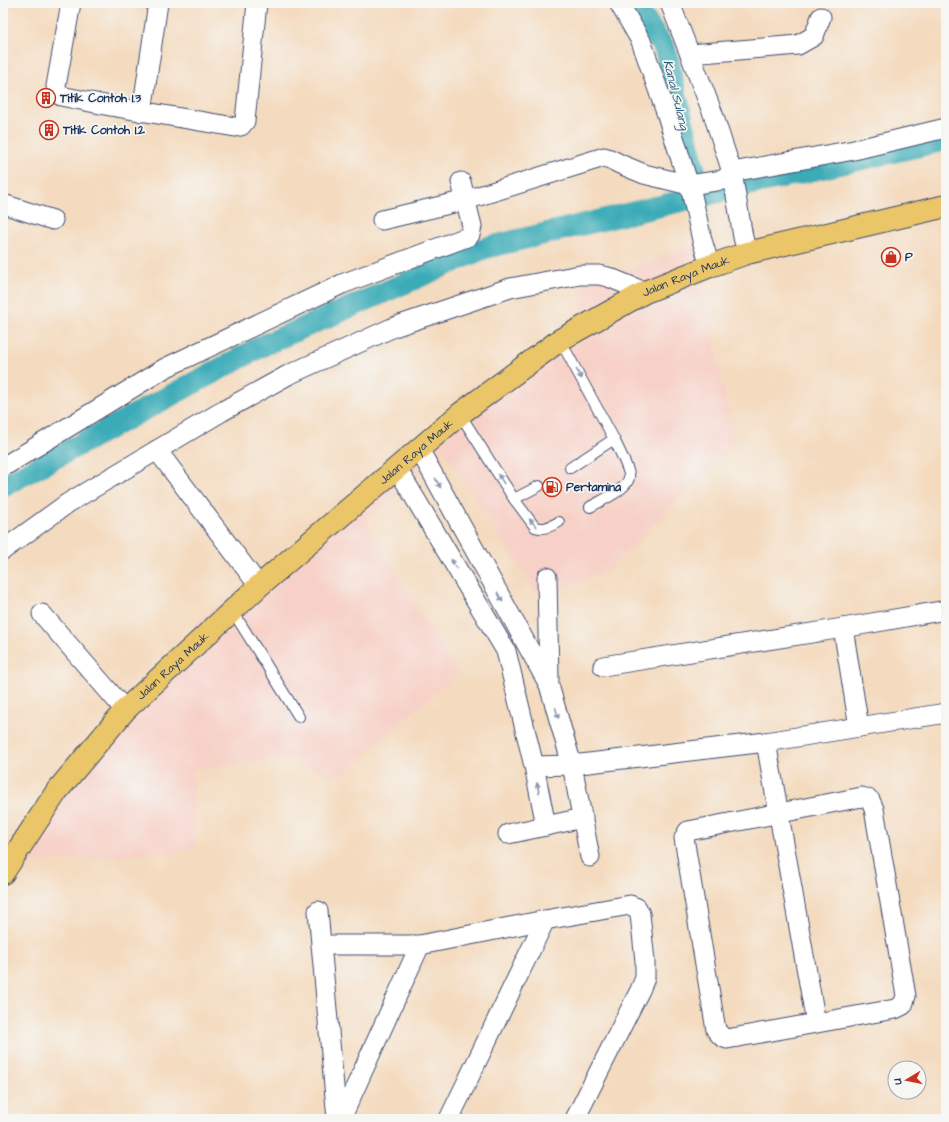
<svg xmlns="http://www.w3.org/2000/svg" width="949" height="1122" font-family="'Architects Daughter',sans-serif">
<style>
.built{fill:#f7d1c7}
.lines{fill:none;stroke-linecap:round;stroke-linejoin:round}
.canal{stroke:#3aabb7;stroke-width:22}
.lane-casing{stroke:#3c496c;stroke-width:12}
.street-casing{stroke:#3c496c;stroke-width:21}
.primary-casing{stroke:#3c496c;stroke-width:24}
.lane{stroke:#fff;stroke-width:10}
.street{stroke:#fff;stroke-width:19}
.primary{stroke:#eac669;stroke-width:22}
.oneway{fill:#8d97ae}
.labels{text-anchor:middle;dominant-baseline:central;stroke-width:3.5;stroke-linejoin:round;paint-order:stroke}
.poi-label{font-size:12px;font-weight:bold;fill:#1b2f5e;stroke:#f6f6f2;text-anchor:start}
.street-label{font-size:12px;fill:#1b2f5e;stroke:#f6f6f2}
.water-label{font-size:13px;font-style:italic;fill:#265a7d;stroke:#f6f6f2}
</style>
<rect width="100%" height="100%" fill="#f6f6f2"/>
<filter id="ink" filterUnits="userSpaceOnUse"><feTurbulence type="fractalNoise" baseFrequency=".025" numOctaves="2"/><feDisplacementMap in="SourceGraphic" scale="8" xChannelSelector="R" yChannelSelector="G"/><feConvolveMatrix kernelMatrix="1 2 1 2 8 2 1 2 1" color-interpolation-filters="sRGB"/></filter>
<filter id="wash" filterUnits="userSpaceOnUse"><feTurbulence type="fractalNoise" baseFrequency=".012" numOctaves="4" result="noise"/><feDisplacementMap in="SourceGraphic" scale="16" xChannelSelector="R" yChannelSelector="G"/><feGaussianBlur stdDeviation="0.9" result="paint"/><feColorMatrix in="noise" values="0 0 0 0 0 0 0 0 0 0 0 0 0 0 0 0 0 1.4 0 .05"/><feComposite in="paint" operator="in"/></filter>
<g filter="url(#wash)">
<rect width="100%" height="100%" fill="#f4dabe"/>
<!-- built -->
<polygon class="built" points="696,245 734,444 607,571 539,597 444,450 365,522 457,674 337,778 286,758 193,769 196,850 9,864 83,752 198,621 584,311 576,286"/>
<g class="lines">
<!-- canal -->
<g class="canal">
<polyline points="633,3 665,49 701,196"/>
<polyline points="3,486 264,345 485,248 756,183 946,140"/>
</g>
</g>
</g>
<g filter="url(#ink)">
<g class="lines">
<defs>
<g id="lane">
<polyline points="560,340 614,439 570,468"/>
<polyline points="460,414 514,499 539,486"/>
<path d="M514,499L535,527C544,530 551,526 559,522"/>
<path d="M590,507C600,501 632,488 629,474C627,465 618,448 614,439"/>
<polyline points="232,610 299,717"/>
</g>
<g id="street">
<polyline points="71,3 56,86 57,93 61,96 110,106 235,127 241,126 245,121 257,3"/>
<polyline points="619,3 641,41 667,115 692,195 702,240 710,266"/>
<polyline points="670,3 713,114 732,172 743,237 747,253"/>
<polyline points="690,54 798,45 814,36 821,17"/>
<polyline points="142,112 158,3"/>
<polyline points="3,204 53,220"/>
<polyline points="382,220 466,200 604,157 610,159 620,164 644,174 689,185 723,180 732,172 854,150 946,128"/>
<polyline points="419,449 549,685 572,765 590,857"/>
<polyline points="157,450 259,586"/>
<polyline points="3,467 165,368 342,284 467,237 470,235 472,226 461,182"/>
<polyline points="397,468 506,651 534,766 546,826"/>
<polyline points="3,550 68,503 221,412 288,375 394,327 510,288 580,275 599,275 608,277 645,292"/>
<polyline points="547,577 549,681"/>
<polyline points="42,614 125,710"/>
<polyline points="843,628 859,727"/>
<polyline points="603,666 843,628 946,610"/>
<polyline points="766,742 816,1023"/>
<polyline points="534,766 572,765 766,742 946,713"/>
<polygon points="862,797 870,800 874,809 906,996 903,1005 895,1009 727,1039 721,1036 716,1030 684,838 688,831"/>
<polyline points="508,834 583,818"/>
<polyline points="318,911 337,1119"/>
<polyline points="321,945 420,945 545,920 630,905 637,908 640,914 645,961 645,978 640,990 575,1119"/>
<polyline points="341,1119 420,945"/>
<polyline points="449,1119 545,920"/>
</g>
<g id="primary">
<path id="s1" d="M3,873L57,791L125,710L259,586L460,414L560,340L645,292L710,266L747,253L946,206"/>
</g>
</defs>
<!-- lane casing -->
<use href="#lane" class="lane-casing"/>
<!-- street casing -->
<use href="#street" class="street-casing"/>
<!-- primary casing -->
<use href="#primary" class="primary-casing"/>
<!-- lane -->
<use href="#lane" class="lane"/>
<!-- street -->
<use href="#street" class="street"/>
<!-- primary -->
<use href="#primary" class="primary"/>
</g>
<!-- one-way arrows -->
<defs><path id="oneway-solid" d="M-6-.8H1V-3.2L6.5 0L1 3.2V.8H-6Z"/></defs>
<g class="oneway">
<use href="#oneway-solid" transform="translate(579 374) rotate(61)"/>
<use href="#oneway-solid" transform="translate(501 479) rotate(-122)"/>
<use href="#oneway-solid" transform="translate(438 483) rotate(61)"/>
<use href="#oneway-solid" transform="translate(533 523) rotate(-132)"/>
<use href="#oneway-solid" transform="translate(454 564) rotate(-121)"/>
<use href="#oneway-solid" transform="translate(500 597) rotate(61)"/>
<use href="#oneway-solid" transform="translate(557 713) rotate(74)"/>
<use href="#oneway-solid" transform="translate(538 788) rotate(-101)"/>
</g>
</g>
<!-- icons -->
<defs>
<symbol id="building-ring" viewBox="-11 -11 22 22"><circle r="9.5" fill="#f6f6f2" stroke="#c8321e" stroke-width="1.5"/><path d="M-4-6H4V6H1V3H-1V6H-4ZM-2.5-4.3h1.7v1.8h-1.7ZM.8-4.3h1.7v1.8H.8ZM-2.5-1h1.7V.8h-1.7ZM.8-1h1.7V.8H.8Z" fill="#c8321e"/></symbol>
<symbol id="shop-ring" viewBox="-11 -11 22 22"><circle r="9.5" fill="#f6f6f2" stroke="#c8321e" stroke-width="1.5"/><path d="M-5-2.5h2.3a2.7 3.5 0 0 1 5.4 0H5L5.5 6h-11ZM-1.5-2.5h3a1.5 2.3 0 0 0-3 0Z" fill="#c8321e"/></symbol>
<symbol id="fuel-ring" viewBox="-11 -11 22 22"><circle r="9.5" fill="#f6f6f2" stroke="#c8321e" stroke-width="1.5"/><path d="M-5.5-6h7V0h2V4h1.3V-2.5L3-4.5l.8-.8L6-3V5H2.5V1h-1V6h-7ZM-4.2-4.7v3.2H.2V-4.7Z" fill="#c8321e"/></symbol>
</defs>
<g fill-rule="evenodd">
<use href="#building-ring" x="35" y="87" width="22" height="22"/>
<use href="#building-ring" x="38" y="119" width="22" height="22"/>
<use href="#shop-ring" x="880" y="246" width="22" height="22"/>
<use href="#fuel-ring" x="541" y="476" width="22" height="22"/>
</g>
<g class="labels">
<!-- poi labels -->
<g class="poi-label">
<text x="60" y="98">Titik Contoh 1.3</text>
<text x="63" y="130">Titik Contoh 1.2</text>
<text x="905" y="257">P</text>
<text x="566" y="487">Pertamina</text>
</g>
<!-- street labels -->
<g class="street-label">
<text stroke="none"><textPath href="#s1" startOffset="917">Jalan Raya Mauk</textPath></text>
<text stroke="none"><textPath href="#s1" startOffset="593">Jalan Raya Mauk</textPath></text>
<text stroke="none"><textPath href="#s1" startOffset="269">Jalan Raya Mauk</textPath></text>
</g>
<!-- water labels -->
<g class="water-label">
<text transform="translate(676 95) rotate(76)">Kanal Sulang</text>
</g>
</g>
<!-- margin -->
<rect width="949" height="1122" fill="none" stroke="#f6f6f2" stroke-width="16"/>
<!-- north arrow -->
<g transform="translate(907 1080) rotate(260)"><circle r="19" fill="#f6f6f2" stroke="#9ea6b7"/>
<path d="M0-3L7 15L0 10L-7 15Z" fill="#c8321e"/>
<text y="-6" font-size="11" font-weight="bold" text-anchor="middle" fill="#1b2f5e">U</text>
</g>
</svg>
